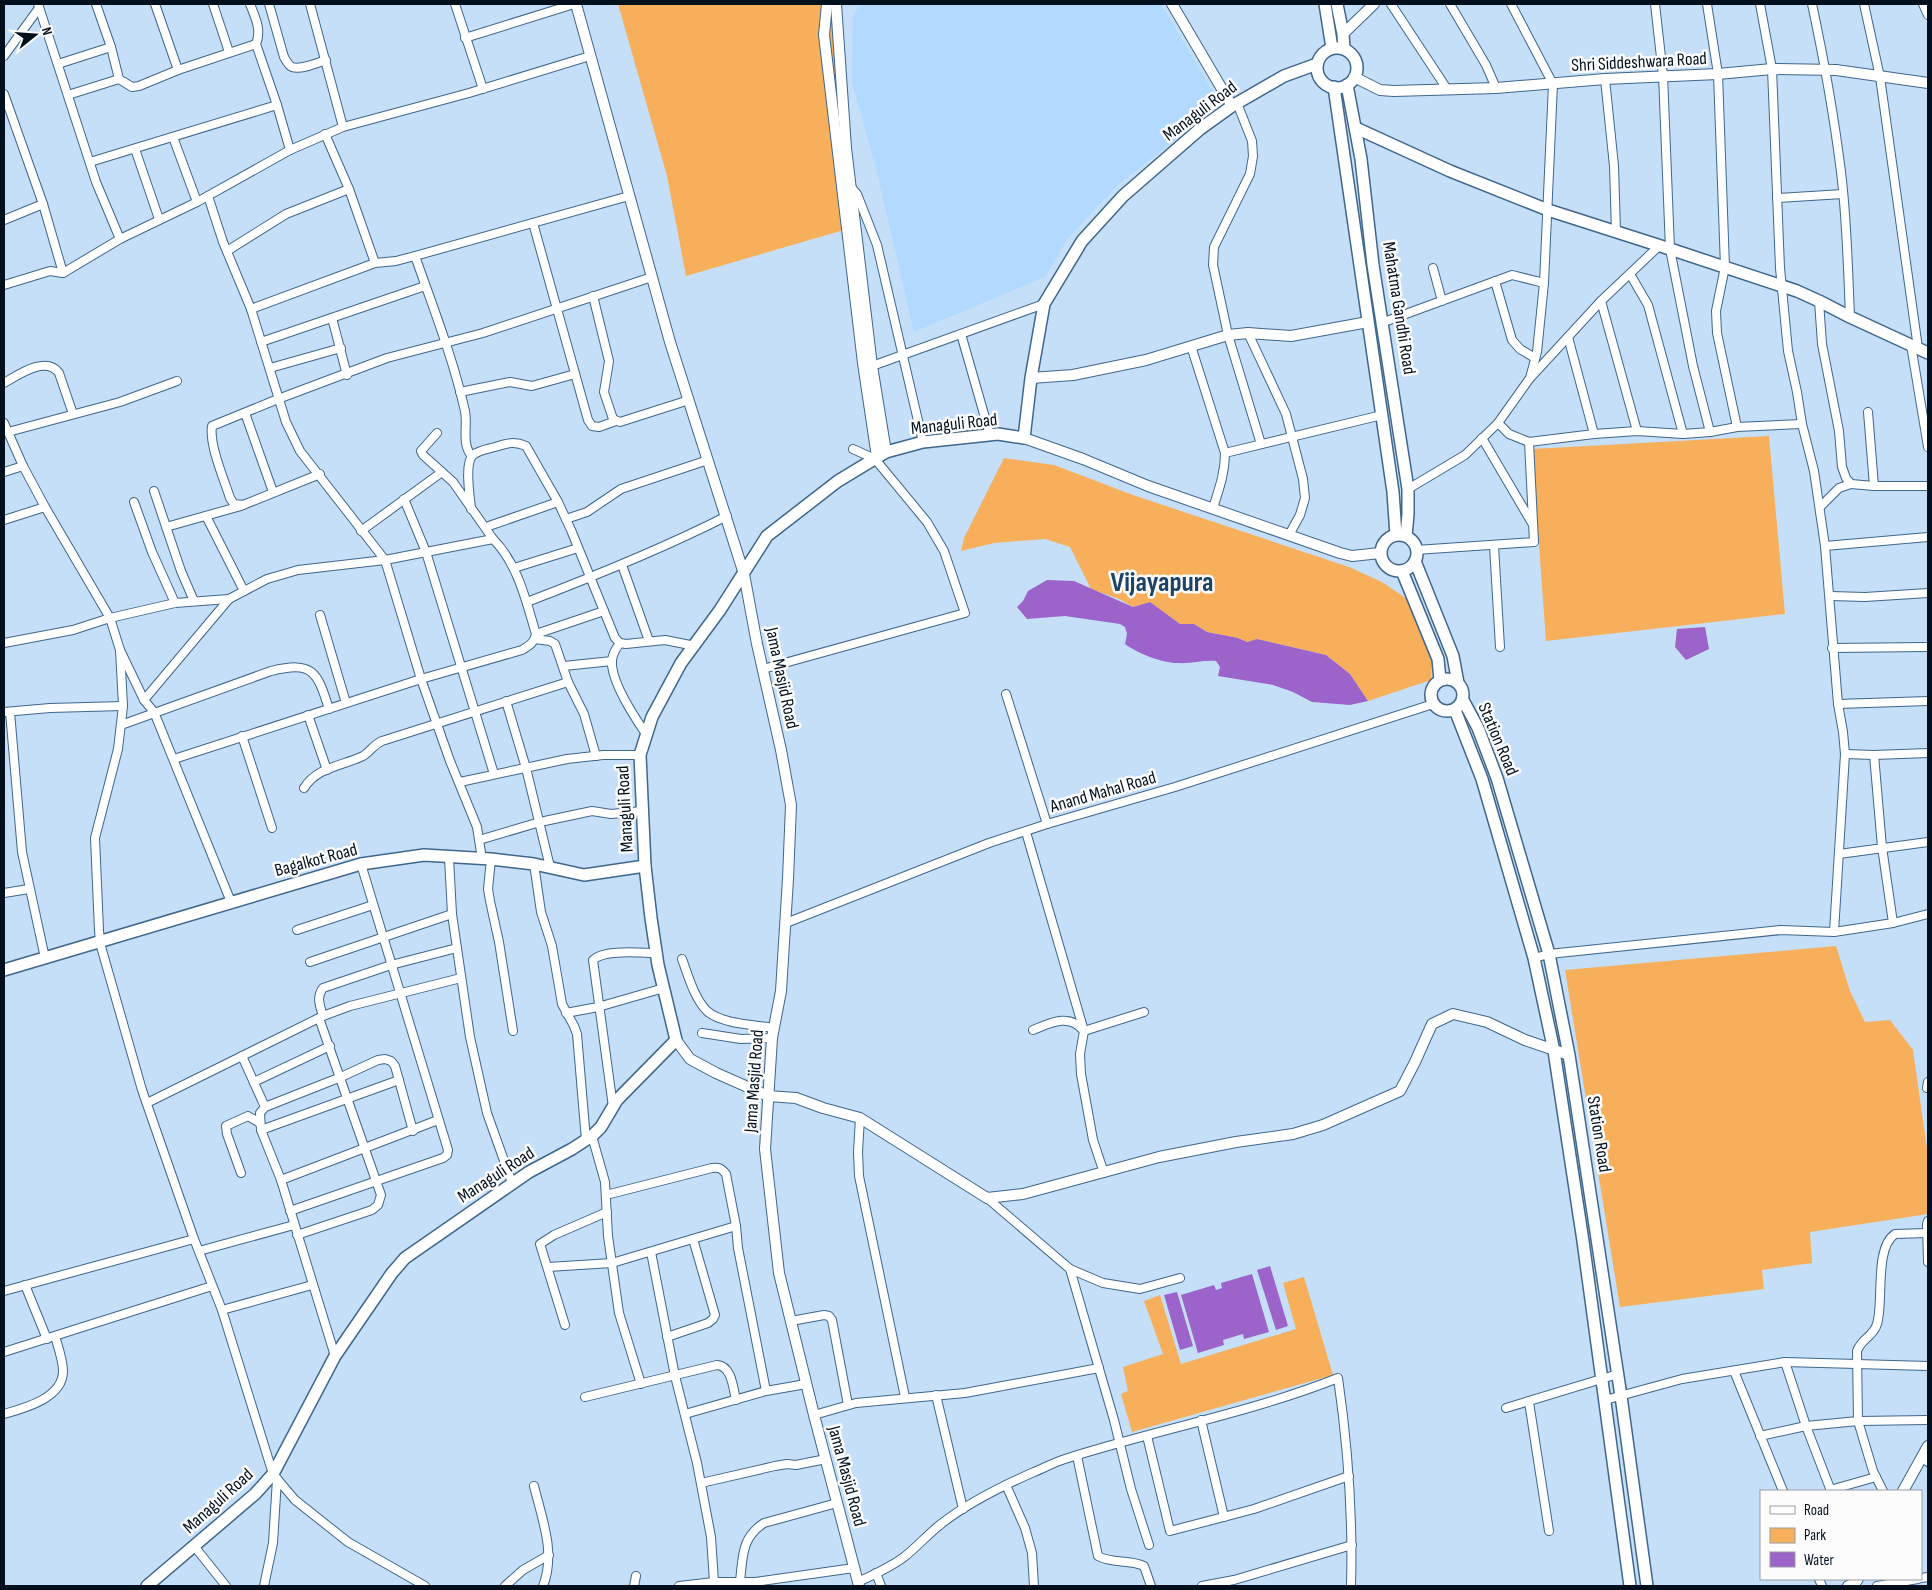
<svg xmlns="http://www.w3.org/2000/svg" width="1932" height="1590" font-family="'Sofia Sans Condensed',sans-serif">
<style>
.built{fill:#b2d9ff}
.green{fill:#f8af5b}
.water{fill:#9c63ca}
.lines{fill:none;stroke-linecap:round;stroke-linejoin:round}
.street-casing{stroke:#3f668b;stroke-width:10}
.secondary-casing{stroke:#3f668b;stroke-width:12}
.primary-casing{stroke:#3f668b;stroke-width:14}
.street{stroke:#fff;stroke-width:8}
.secondary{stroke:#fff;stroke-width:10}
.primary{stroke:#fff;stroke-width:11}
.labels{text-anchor:middle;dominant-baseline:central;stroke-width:5;stroke-linejoin:round;paint-order:stroke}
.street-label{font-size:18px;fill:#020f1d;stroke:#fcfcfc}
.town-label{font-size:28px;font-weight:bold;fill:#1c4366;stroke:#fcfcfc}
</style>
<rect width="100%" height="100%" fill="#c5dff8"/>
<!-- built -->
<polygon class="built" points="861,4 1161,4 1220,104 1118,185 1068,238 1045,277 914,332 877,172 852,82 853,15"/>
<!-- green -->
<g class="green">
<polygon points="618,4 831,4 843,157 844,230 686,276 667,176"/>
<polygon points="1769,436 1785,614 1546,641 1532,449"/>
<polygon points="1004,458 1054,465 1133,495 1349,567 1382,582 1410,601 1432,661 1431,680 1368,701 1350,674 1326,655 1257,639 1247,642 1238,638 1207,632 1194,624 1180,624 1150,602 1133,607 1119,599 1091,589 1070,547 1045,539 994,543 961,551 964,538"/>
<polygon points="1836,946 1850,991 1865,1022 1890,1020 1913,1050 1928,1156 1928,1214 1810,1232 1812,1263 1762,1270 1764,1289 1620,1307 1565,970"/>
<polygon points="1304,1277 1333,1375 1132,1432 1121,1394 1128,1391 1123,1367 1163,1354 1144,1301 1160,1295 1181,1364 1296,1329 1283,1283"/>
</g>
<!-- water -->
<g class="water">
<path d="M1047,580L1074,581L1133,607L1150,602L1180,624H1194L1207,632L1238,638L1247,642L1257,639L1326,655L1350,674L1368,701L1350,705L1312,702L1293,692L1273,685L1218,676L1220,667L1216,661C1202,660 1190,664 1177,663C1162,663 1137,653 1125,644L1127,634L1125,627L1120,624L1065,616L1027,619L1017,607L1023,601L1028,591Z"/>
<polygon points="1705,627 1709,649 1686,660 1675,647 1677,629"/>
<polygon points="1270,1266 1288,1326 1276,1330 1257,1270"/>
<polygon points="1252,1274 1269,1332 1244,1339 1243,1334 1223,1340 1224,1345 1198,1353 1181,1295 1214,1285 1216,1290 1222,1288 1221,1283"/>
<polygon points="1177,1292 1193,1346 1180,1350 1164,1295"/>
</g>
<g class="lines">
<defs>
<g id="street">
<polyline points="38,4 96,182 120,239"/>
<polyline points="96,4 111,47 119,79 132,87 139,86 178,70"/>
<polyline points="155,4 178,70 256,44 277,105 290,150"/>
<polyline points="213,4 229,52"/>
<path d="M250,4C255,17 262,30 256,44"/>
<path d="M269,4L284,57C286,60 288,65 292,67C301,70 317,63 326,60"/>
<polyline points="310,4 343,127"/>
<polyline points="455,4 483,89"/>
<polyline points="1391,4 1447,89"/>
<polyline points="1450,4 1486,65 1496,88"/>
<polyline points="1655,4 1663,75 1670,249 1693,366 1710,432"/>
<polyline points="1707,4 1718,74 1725,267 1716,311 1717,333 1737,427"/>
<polyline points="1760,4 1772,69 1780,268 1788,351 1797,392 1802,424 1814,471 1825,546 1838,704 1843,732 1845,754 1834,932"/>
<path d="M1812,4C1824,60 1834,116 1841,172C1847,220 1848,269 1850,317"/>
<polyline points="1864,4 1880,77 1918,348"/>
<polyline points="1923,4 1928,15"/>
<polyline points="465,38 574,4"/>
<polyline points="4,56 39,8"/>
<polyline points="58,64 111,47"/>
<polyline points="1605,79 1614,166 1616,232"/>
<polyline points="4,94 43,204 63,273"/>
<polyline points="68,95 119,79"/>
<polyline points="1237,103 1252,141 1253,156 1250,174 1214,247 1213,265 1228,335 1261,444"/>
<polyline points="173,137 197,202"/>
<polyline points="135,149 159,219"/>
<polyline points="90,162 277,105"/>
<polyline points="851,187 857,194 877,245 923,442"/>
<polyline points="208,196 223,242 251,309 286,422 300,451 385,560 421,679 450,761 477,827 482,859"/>
<polyline points="1777,198 1843,194"/>
<polyline points="4,220 43,204"/>
<polyline points="533,223 588,420 592,426 599,427 616,421"/>
<polyline points="227,251 286,214 349,189"/>
<path d="M415,256C433,307 453,358 465,411C468,425 461,445 472,456"/>
<polyline points="375,263 396,261 415,256 629,196"/>
<polyline points="1433,268 1442,301"/>
<polyline points="1630,274 1648,305 1683,434"/>
<polyline points="1495,281 1512,340 1520,349 1535,358"/>
<polyline points="4,285 50,271 63,273 120,239 197,202 290,150 343,127 469,93 590,56"/>
<polyline points="593,296 609,361 604,392 613,419 620,422 689,400"/>
<polyline points="1601,301 1637,431"/>
<polyline points="1819,301 1822,344 1839,431 1842,467 1846,478 1851,484 1874,486 1928,486"/>
<polyline points="251,309 375,263 349,189 325,134"/>
<polyline points="332,318 347,375"/>
<polyline points="1384,322 1512,275 1544,283"/>
<polyline points="1248,333 1286,414 1303,479 1305,498 1300,515 1289,535"/>
<polyline points="961,334 990,435"/>
<polyline points="1568,337 1594,434"/>
<polyline points="261,342 425,286"/>
<polyline points="1911,345 1928,447"/>
<path d="M1191,346L1225,453C1225,473 1219,489 1213,508"/>
<polyline points="872,366 1044,304"/>
<polyline points="270,368 341,348"/>
<polyline points="1531,377 1601,301 1659,246"/>
<path d="M4,383C18,375 46,355 59,373L73,414"/>
<polyline points="460,392 510,382 532,386 575,374"/>
<polyline points="1868,412 1874,486"/>
<polyline points="245,413 273,492"/>
<polyline points="4,423 23,466 45,507 110,618 120,650 144,700 154,712 231,902"/>
<polyline points="8,432 120,402 177,381"/>
<polyline points="437,433 421,451 423,455 453,482 493,539"/>
<polyline points="1482,438 1532,523"/>
<polyline points="1529,442 1594,434 1637,431 1683,434 1710,432 1737,427 1802,424"/>
<polyline points="1225,453 1382,415"/>
<polyline points="4,472 23,466"/>
<path d="M320,474L243,505L234,504L230,498C224,479 209,445 212,426L278,399L387,358L483,333L652,277"/>
<polyline points="1408,489 1465,455 1498,423 1530,378 1537,352 1544,283 1553,84 1511,4"/>
<polyline points="154,491 181,571 194,601"/>
<polyline points="404,499 426,552 494,774"/>
<polyline points="134,502 152,552 175,603"/>
<polyline points="1820,507 1839,488 1851,484"/>
<path d="M471,509C470,497 464,463 473,455C479,450 488,449 495,447C507,443 515,441 526,446L558,502L571,530L615,638L620,643L626,644L665,640L695,646"/>
<polyline points="206,516 244,591"/>
<polyline points="566,519 587,512 621,489 708,460"/>
<polyline points="4,520 45,507"/>
<polyline points="166,527 241,506"/>
<polyline points="486,527 558,502"/>
<polyline points="361,531 442,472"/>
<polyline points="1494,546 1500,647"/>
<polyline points="1825,546 1928,537"/>
<polyline points="1416,550 1534,542 1529,442 1509,434 1498,423"/>
<polyline points="622,565 649,641"/>
<polyline points="514,568 578,548"/>
<polyline points="1831,596 1865,597 1928,593"/>
<path d="M527,602C595,576 662,549 727,516"/>
<polyline points="320,615 346,703"/>
<polyline points="536,634 604,611"/>
<path d="M4,643L73,630L110,618L175,603L229,599L267,579L298,570L385,560L493,539C518,564 526,601 536,634C534,643 530,645 522,650L421,679L174,759"/>
<path d="M620,643C616,648 613,653 612,660C610,680 635,718 646,734"/>
<polyline points="1832,648 1928,647"/>
<polyline points="120,650 123,706 118,749 95,838 99,930 100,943 142,1090 194,1239 222,1310 273,1474 295,1500 348,1542 425,1586"/>
<polyline points="564,666 612,661"/>
<polyline points="763,669 965,613 944,551 927,522 875,459 853,449"/>
<polyline points="568,682 584,714 596,756"/>
<polyline points="1006,694 1047,824"/>
<polyline points="144,700 229,599"/>
<polyline points="506,701 526,768 550,867"/>
<polyline points="1838,704 1928,701"/>
<polyline points="4,712 50,708 123,706"/>
<polyline points="10,712 22,852 45,958"/>
<polyline points="308,715 327,770"/>
<path d="M121,725L271,671C313,661 317,671 329,709"/>
<polyline points="242,736 272,828"/>
<polyline points="1845,754 1874,755 1928,753"/>
<polyline points="1874,755 1882,847 1893,923"/>
<polyline points="460,782 567,759 603,755 640,755"/>
<path d="M304,788C317,767 342,766 363,756C370,752 373,745 382,741L568,682L555,644L550,641L535,639"/>
<polyline points="1026,832 1084,1031 1080,1054 1081,1074 1093,1140 1104,1173"/>
<polyline points="479,840 540,822 592,811 611,814 642,811"/>
<polyline points="1839,854 1928,842"/>
<polyline points="449,858 452,914 470,1037 487,1113 512,1183"/>
<polyline points="491,859 488,889 490,901 499,942 513,1031"/>
<polyline points="534,864 541,912 552,946 562,1004 574,1026 577,1034 586,1140"/>
<polyline points="4,893 29,889"/>
<polyline points="786,923 989,843 1047,824 1175,787 1433,704"/>
<polyline points="297,930 373,905"/>
<polyline points="1534,958 1549,954 1781,930 1834,932 1893,923 1928,914"/>
<path d="M682,959C688,975 694,998 707,1011C721,1024 756,1025 774,1028"/>
<polyline points="310,962 452,914"/>
<polyline points="566,1013 598,1007 664,988"/>
<path d="M323,1016C320,1006 316,997 323,988L391,965L457,948"/>
<path d="M1033,1030C1050,1023 1069,1013 1083,1030"/>
<polyline points="1084,1031 1144,1012"/>
<polyline points="702,1033 741,1039 772,1038"/>
<polyline points="242,1056 265,1107"/>
<polyline points="254,1082 330,1046"/>
<polyline points="1927,1088 1928,1082"/>
<polyline points="147,1103 323,1016 350,1006 461,978"/>
<path d="M613,1107L593,960C604,949 641,953 656,953"/>
<polyline points="860,1118 858,1152 859,1176 905,1397"/>
<polyline points="261,1130 399,1080"/>
<polyline points="592,1136 605,1182 608,1236 619,1313 641,1384"/>
<polyline points="241,1173 227,1134 226,1126 248,1116 260,1123"/>
<polyline points="281,1180 438,1120"/>
<path d="M606,1195L712,1168C719,1167 721,1168 726,1174L736,1226L738,1248L766,1391"/>
<polyline points="987,1198 1070,1269 1114,1420 1131,1489 1149,1545"/>
<polyline points="290,1211 443,1158 447,1155 448,1150 361,864"/>
<polyline points="1928,1221 1927,1224 1928,1262"/>
<polyline points="297,1235 372,1210 378,1205 381,1195 319,1018"/>
<polyline points="199,1251 294,1225"/>
<polyline points="651,1252 675,1376 697,1463 711,1537 714,1582"/>
<polyline points="548,1267 612,1263 736,1226"/>
<polyline points="1070,1269 1103,1283 1140,1289 1180,1278"/>
<polyline points="25,1285 47,1339"/>
<polyline points="4,1291 194,1239"/>
<polyline points="222,1310 312,1285"/>
<polyline points="791,1321 824,1315 829,1316 832,1320 848,1405"/>
<polyline points="565,1325 540,1244 554,1235 607,1212"/>
<polyline points="667,1337 708,1323 713,1319 715,1315 693,1239"/>
<polyline points="4,1352 212,1286"/>
<polyline points="335,1356 281,1180 261,1130 260,1113 265,1107 341,1077 378,1060 385,1059 391,1061 395,1066 413,1131"/>
<polyline points="1785,1362 1806,1426 1831,1491"/>
<polyline points="1734,1371 1783,1491"/>
<polyline points="936,1395 963,1509"/>
<path d="M585,1397L717,1365C732,1366 733,1388 736,1400"/>
<polyline points="1605,1400 1682,1379 1785,1362 1928,1366"/>
<polyline points="1529,1402 1549,1531"/>
<polyline points="1506,1408 1618,1374"/>
<path d="M4,1414C25,1408 63,1398 63,1371C63,1360 58,1347 55,1336"/>
<polyline points="685,1414 766,1391 806,1384"/>
<polyline points="814,1415 856,1403 965,1393 1099,1368"/>
<polyline points="1201,1420 1224,1517"/>
<polyline points="1147,1436 1170,1531 1254,1509 1349,1476"/>
<polyline points="1760,1436 1806,1426 1858,1421 1928,1420"/>
<path d="M1077,1456L1098,1556C1112,1564 1129,1559 1144,1566L1151,1586"/>
<polyline points="1922,1458 1928,1462"/>
<polyline points="701,1483 775,1466 787,1464 796,1465 826,1459"/>
<polyline points="1006,1485 1025,1528 1032,1553 1034,1586"/>
<path d="M534,1486C542,1519 556,1553 543,1586"/>
<polyline points="1830,1490 1876,1477"/>
<path d="M1883,1491L1873,1471L1858,1421L1857,1351C1861,1339 1874,1336 1877,1324C1884,1302 1874,1248 1895,1234L1927,1233"/>
<polyline points="194,1546 226,1586"/>
<polyline points="876,1573 881,1586"/>
<polyline points="1921,1578 1928,1577"/>
<polyline points="1819,1579 1822,1586"/>
<path d="M740,1581C743,1557 741,1538 764,1523L837,1503"/>
<path d="M858,1582C873,1575 891,1567 904,1557C917,1547 928,1534 941,1524C969,1502 1002,1486 1034,1472C1044,1468 1055,1462 1065,1459C1155,1430 1250,1413 1338,1378C1348,1447 1353,1516 1351,1586"/>
<polyline points="264,1586 273,1543 277,1479"/>
<polyline points="505,1586 523,1570 549,1555"/>
<polyline points="634,1586 636,1576"/>
<polyline points="679,1586 714,1582 755,1582 854,1568"/>
<polyline points="1202,1586 1234,1580 1352,1545"/>
<polyline points="1877,1586 1918,1579"/>
</g>
<g id="secondary">
<polyline points="576,4 670,342 744,574 757,644 781,750 791,805 788,879 781,991 772,1038 765,1149 779,1273 814,1415 859,1586"/>
<polyline points="827,4 824,35 863,363 877,457"/>
<polyline points="836,4 846,148 872,366 886,452"/>
<polyline points="1172,4 1232,106"/>
<polyline points="1343,34 1374,4"/>
<polyline points="1354,77 1380,90 1394,91 1496,88 1605,79 1718,74 1772,69 1836,70 1928,83"/>
<polyline points="1031,378 1073,375 1146,360 1228,335 1248,333 1291,336 1368,322"/>
<polyline points="1024,438 1083,459 1148,486 1340,553 1352,556 1380,553"/>
<polyline points="676,1040 690,1059 716,1073 768,1096 796,1098 823,1108 860,1118 987,1198 1023,1194 1159,1157 1236,1142 1293,1134 1323,1125 1400,1091 1415,1062 1432,1024 1453,1014 1487,1022 1525,1040 1569,1055"/>
<polyline points="1903,1491 1928,1446"/>
<polyline points="1848,1586 1855,1583 1858,1579"/>
</g>
<g id="primary">
<polyline points="1325,4 1332,48"/>
<polyline points="1337,4 1343,34 1344,49"/>
<circle cx="1337" cy="68" r="20"/>
<polyline points="1347,85 1361,159 1373,265 1408,489 1408,514 1406,536"/>
<polyline points="1334,87 1393,492 1396,535"/>
<polyline points="1356,128 1450,171 1548,210 1670,249 1797,291 1819,301 1850,317 1928,353"/>
<circle cx="1399" cy="553" r="18"/>
<polyline points="1415,561 1453,656 1458,683"/>
<polyline points="1402,571 1438,659 1440,680"/>
<circle cx="1447" cy="695" r="16"/>
<polyline points="1463,700 1478,728 1497,778 1549,954 1569,1055 1621,1396 1647,1586"/>
<polyline points="1455,710 1482,779 1534,958 1554,1051 1583,1241 1630,1586"/>
<polyline points="4,970 361,864 424,855 491,859 534,864 584,875 645,866"/>
<polyline points="147,1586 255,1494 273,1474 335,1356 392,1273 405,1258 529,1172 572,1149 592,1136 601,1127 617,1100 676,1040 658,965 651,918 645,866 640,755 652,717 681,663 720,610 767,536 838,481 886,452 923,442 998,434 1024,438 1031,378 1044,304 1082,241 1123,196 1200,129 1232,106 1284,76 1317,64"/>
</g>
</defs>
<!-- street casing -->
<use href="#street" class="street-casing"/>
<!-- secondary casing -->
<use href="#secondary" class="secondary-casing"/>
<!-- primary casing -->
<use href="#primary" class="primary-casing"/>
<!-- street -->
<use href="#street" class="street"/>
<!-- secondary -->
<use href="#secondary" class="secondary"/>
<!-- primary -->
<use href="#primary" class="primary"/>
</g>
<g class="labels">
<!-- street labels -->
<g class="street-label">
<text transform="translate(1639 62) rotate(-3)">Shri Siddeshwara Road</text>
<text transform="translate(1200 111) rotate(-37)">Managuli Road</text>
<text transform="translate(1399 308) rotate(81)">Mahatma Gandhi Road</text>
<text transform="translate(954 424) rotate(-6)">Managuli Road</text>
<text transform="translate(782 678) rotate(78)">Jama Masjid Road</text>
<text transform="translate(1498 739) rotate(67)">Station Road</text>
<text transform="translate(1103 792) rotate(-16)">Anand Mahal Road</text>
<text transform="translate(625 809) rotate(-93)">Managuli Road</text>
<text transform="translate(316 860) rotate(-15)">Bagalkot Road</text>
<text transform="translate(754 1081) rotate(-86)">Jama Masjid Road</text>
<text transform="translate(1599 1134) rotate(81)">Station Road</text>
<text transform="translate(496 1175) rotate(-33)">Managuli Road</text>
<text transform="translate(847 1476) rotate(75)">Jama Masjid Road</text>
<text transform="translate(218 1501) rotate(-42)">Managuli Road</text>
</g>
<!-- town labels -->
<g class="town-label">
<text x="1162" y="582">Vijayapura</text>
</g>
</g>
<!-- border -->
<rect width="1932" height="1590" fill="none" stroke="#020f1d" stroke-width="10"/>
<!-- legend -->
<rect x="1760" y="1490" width="162" height="90" fill="#fcfcfc" stroke="#989da3"/>
<rect x="1770" y="1506" width="25" height="8" fill="#ffffff" stroke="#989da3"/>
<text x="1804" y="1515" font-size="15" fill="#020f1d">Road</text>
<rect x="1770" y="1528" width="25" height="15" fill="#f8af5b" stroke="#989da3"/>
<text x="1804" y="1540" font-size="15" fill="#020f1d">Park</text>
<rect x="1770" y="1552" width="25" height="15" fill="#9c63ca" stroke="#989da3"/>
<text x="1804" y="1565" font-size="15" fill="#020f1d">Water</text>
<!-- north arrow -->
<g transform="translate(35 35) rotate(73)" stroke="#fcfcfc" stroke-width="4" paint-order="stroke">
<path d="M0-4L9 19L0 12L-9 19Z" fill="#020f1d"/>
<text y="-8" font-size="14" font-weight="bold" text-anchor="middle" fill="#020f1d">N</text>
</g>
</svg>
